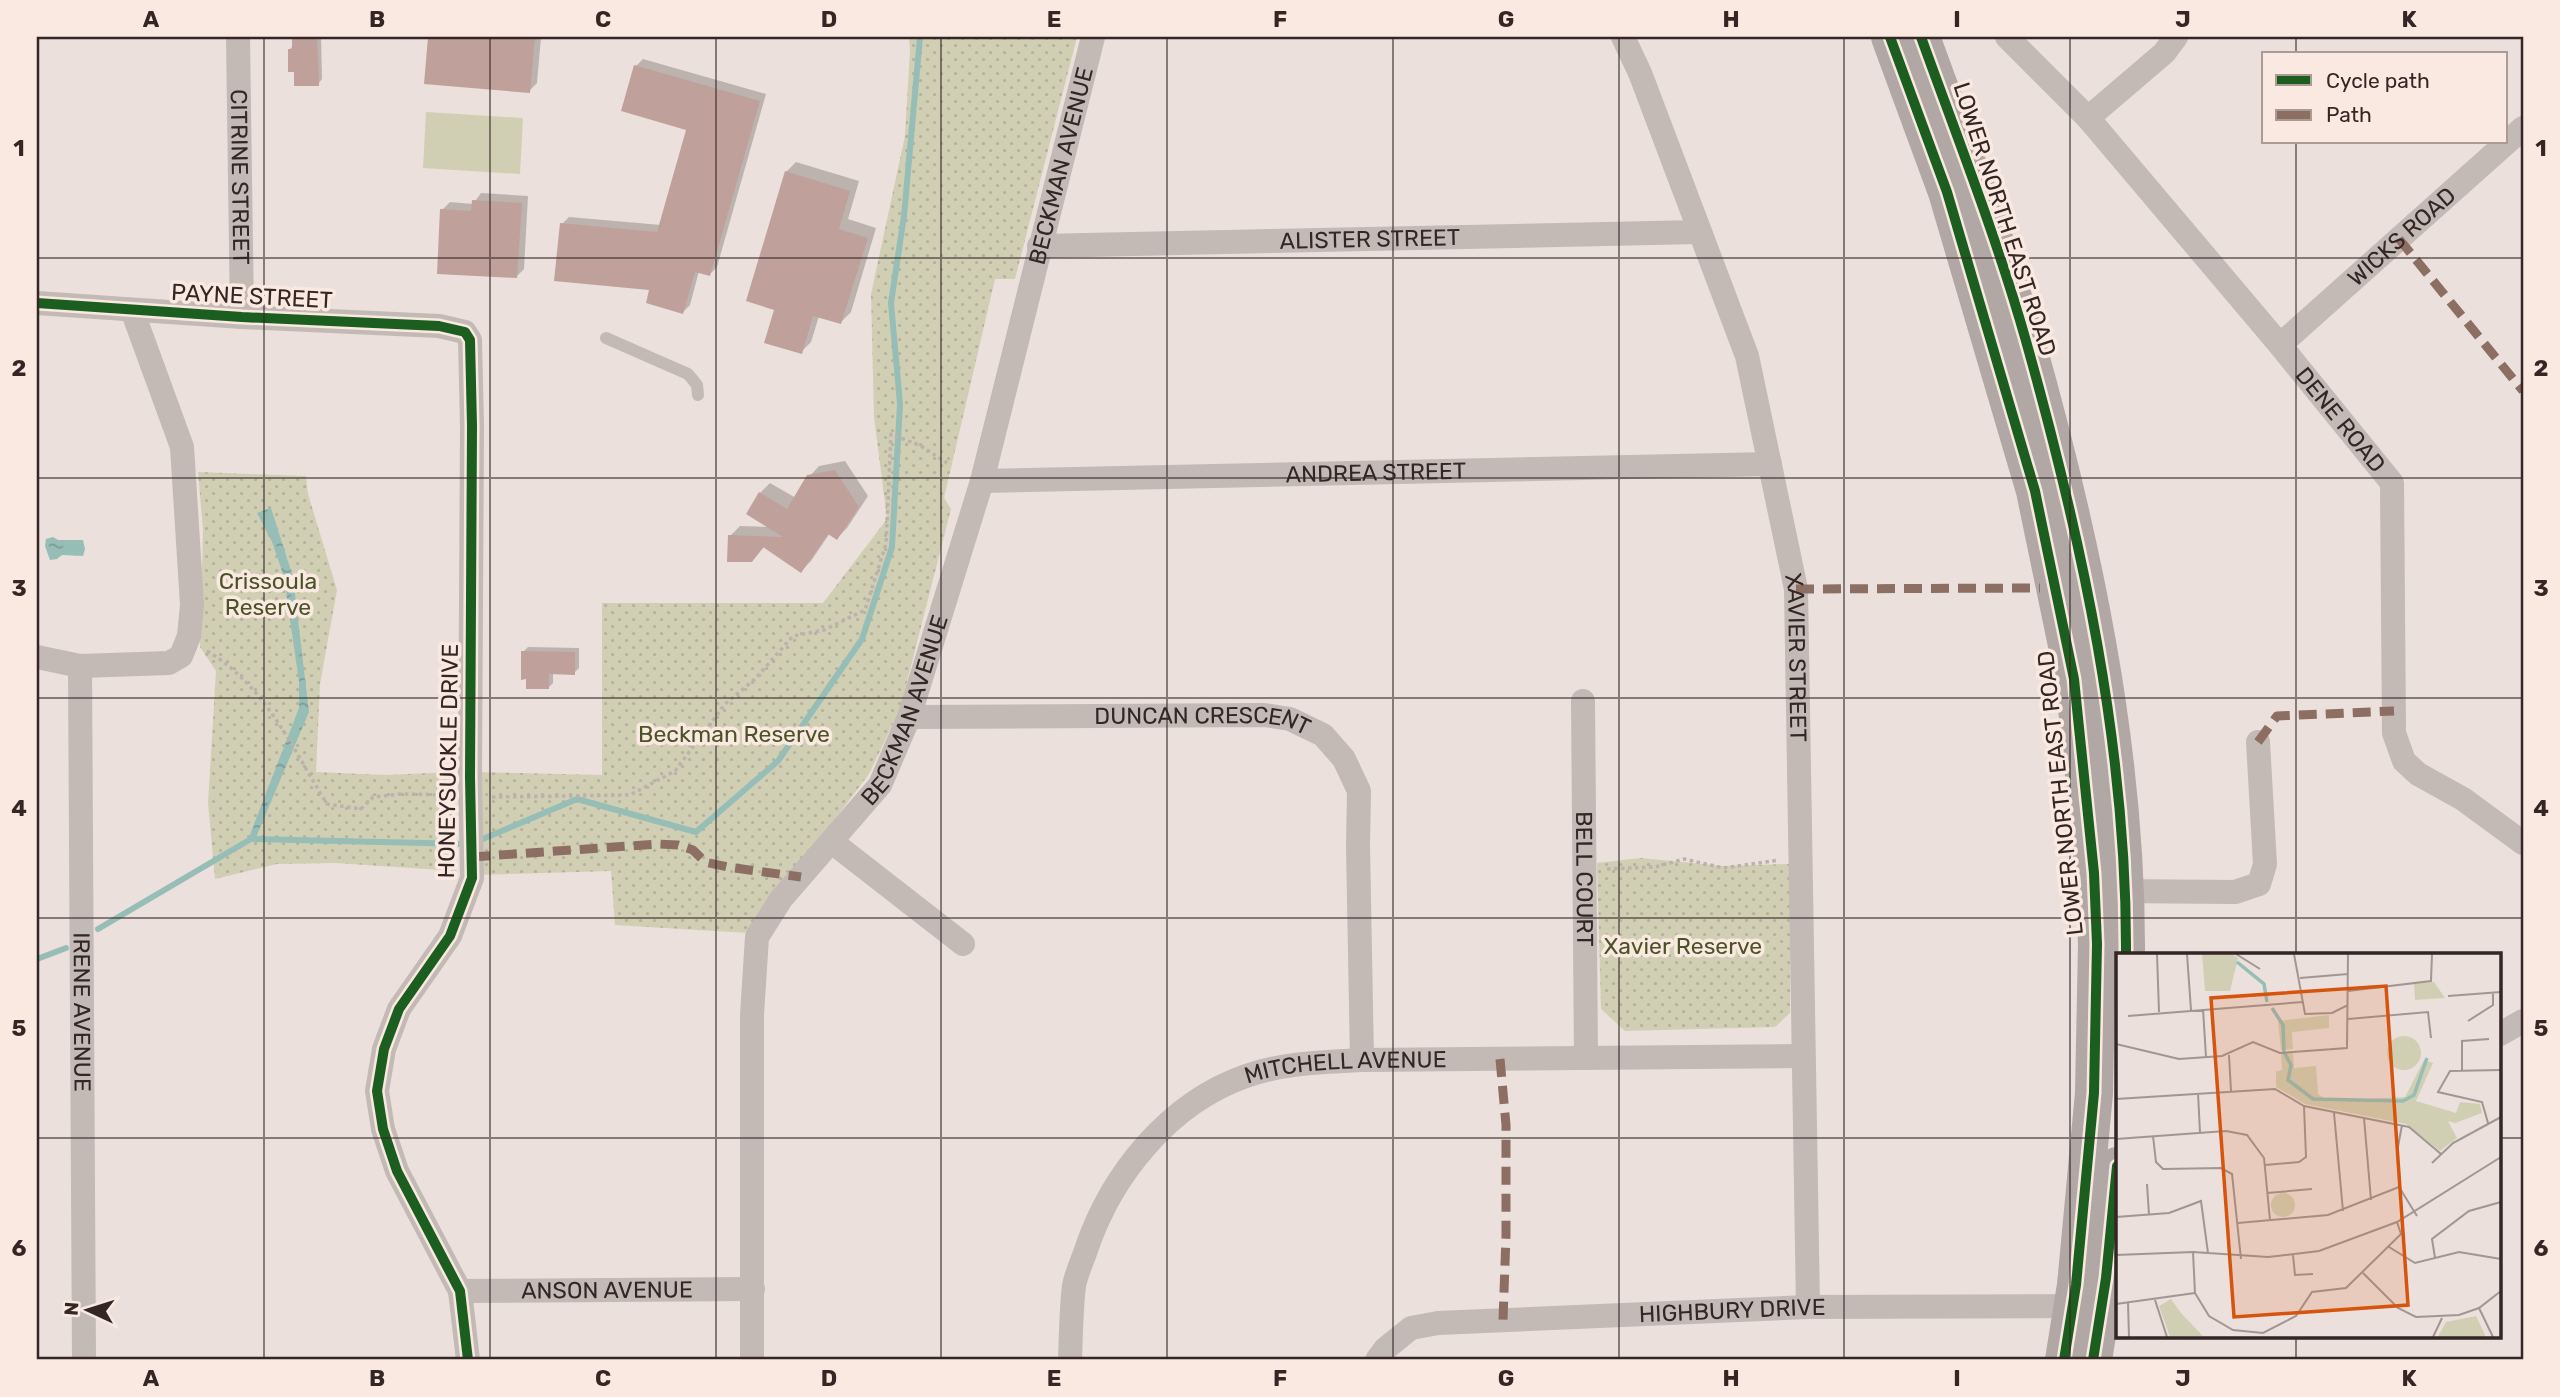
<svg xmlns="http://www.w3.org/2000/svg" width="2560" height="1397" font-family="Rubik,sans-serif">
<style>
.park{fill:url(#park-dots)}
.pitch{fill:#d0cfb4}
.water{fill:url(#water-ripples)}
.shadow{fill:#0003}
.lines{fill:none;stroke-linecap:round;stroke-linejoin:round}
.stream{stroke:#96beb7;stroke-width:6}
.building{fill:#c0a09b}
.path{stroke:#bcb1ad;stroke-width:3.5;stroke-dasharray:3.5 3.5;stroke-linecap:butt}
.lane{stroke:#c3b9b5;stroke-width:12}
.street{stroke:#c3b9b5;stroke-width:24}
.primary{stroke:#b1a7a4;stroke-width:38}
.quiet{stroke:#8d6e63;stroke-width:9;stroke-dasharray:18 9;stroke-linecap:butt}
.cycleway-casing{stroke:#fae9e0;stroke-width:15}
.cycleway{stroke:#1b5e20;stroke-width:10}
.grid{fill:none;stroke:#332624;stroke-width:2;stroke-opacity:0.55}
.labels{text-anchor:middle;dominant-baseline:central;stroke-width:7;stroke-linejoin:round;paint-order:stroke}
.street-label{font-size:23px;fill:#332624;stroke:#fae9e0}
.park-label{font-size:23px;fill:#4b5326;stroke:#fae9e0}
.inset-river{fill:none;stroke:#96beb7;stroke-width:3.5}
.inset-road{fill:none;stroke:#a19692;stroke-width:2}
.view{fill:#d6540e;fill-opacity:0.15;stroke:#d6540e;stroke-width:3.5}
.inset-edge{fill:none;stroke:#332624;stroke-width:3.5}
.neatline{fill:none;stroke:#332624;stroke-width:2.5}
.grid-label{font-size:23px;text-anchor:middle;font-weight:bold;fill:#332624}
</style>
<defs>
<pattern id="park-dots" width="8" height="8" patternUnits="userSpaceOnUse" patternTransform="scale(1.75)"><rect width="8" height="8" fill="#d0cfb4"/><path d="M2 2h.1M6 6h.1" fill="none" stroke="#b3b29b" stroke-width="1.8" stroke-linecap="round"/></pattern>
<pattern id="water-ripples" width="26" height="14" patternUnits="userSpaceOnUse" patternTransform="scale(1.75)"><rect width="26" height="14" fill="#96beb7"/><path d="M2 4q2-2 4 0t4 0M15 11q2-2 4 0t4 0" fill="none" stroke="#7b9a95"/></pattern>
</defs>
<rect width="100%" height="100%" fill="#ebe0db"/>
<!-- park -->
<g class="park">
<polygon points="909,37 1077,37 1015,279 995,279 944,498 951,509 900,709 869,774 749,933 615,925 611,871 477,875 474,772 602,775 602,603 823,603 887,519 874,417 871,294 905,136 910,50"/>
<polygon points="198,472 306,476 308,494 337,590 320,684 316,772 386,775 452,772 452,820 456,871 336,863 277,864 215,879 208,803 216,671 200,647 203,530"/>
<polygon points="1641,858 1723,866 1790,864 1790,1013 1775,1027 1625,1031 1601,1009 1597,863"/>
</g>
<!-- pitch -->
<polygon class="pitch" points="426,112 523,118 520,174 423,168"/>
<!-- water -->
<g class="water">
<polygon points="271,508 293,577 309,712 254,842 249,837 299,708 299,682 284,577 272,542 257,513"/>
<polygon points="53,537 58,540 83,540 85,549 83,556 62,555 57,559 50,560 45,546 46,539"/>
</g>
<!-- shadow -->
<g class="shadow">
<polygon points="294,37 321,37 322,79 318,84 296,70 289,50 294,45"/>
<polygon points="430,37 541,37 537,83 529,91 426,82"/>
<polygon points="643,59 766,94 717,267 710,274 699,271 690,305 683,312 562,224 569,217 661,225 688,129 636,66"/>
<polygon points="796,162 859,181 848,219 876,228 851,312 841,322 819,316 811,342 801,352 776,309 786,172"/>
<polygon points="481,193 528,196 524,269 517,276 442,210 450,202 473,204"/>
<polygon points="845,461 868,496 847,528 837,538 830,533 811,561 801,571 765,546 752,561 730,536 740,526 770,527 760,493 770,483 796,498 809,477 819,466"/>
<polygon points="528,647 579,648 579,668 574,673 553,673 553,683 548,688 523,652"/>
</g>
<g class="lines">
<!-- stream -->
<g class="stream">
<polyline points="478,841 577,799 696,832 778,761 862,639 892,547 900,404 891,303 904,216 920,37"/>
<polyline points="98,929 251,839 467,844"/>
<polyline points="37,959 66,948"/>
</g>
</g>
<!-- building -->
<g class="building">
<polygon points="292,37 317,37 319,86 294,86 294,72 288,72 288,49 292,49"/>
<polygon points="428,37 535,37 530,93 424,84"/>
<polygon points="634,65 760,101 710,276 695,272 683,314 646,303 649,290 554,281 560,223 657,232 686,130 621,111"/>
<polygon points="785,171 850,191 839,229 868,238 841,324 813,316 802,354 764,343 774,310 746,301"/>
<polygon points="472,200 522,203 517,278 437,274 440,209 471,211"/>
<polygon points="835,470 859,507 837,540 828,534 801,573 763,547 752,562 727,562 728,535 783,537 746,514 759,492 787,509 807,475"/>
<polygon points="521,651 575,652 575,675 549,674 549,689 526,689 526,679 521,680"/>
</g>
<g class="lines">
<!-- path -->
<g class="path">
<path d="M207,651C266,686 292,748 327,804L361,809L373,797L401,794L449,795"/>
<polyline points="492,797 630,795 675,771 725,704 755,679 793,636 824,630 865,610 886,544 891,434 921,446 947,463"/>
<polyline points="1607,869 1655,867 1684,859 1723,868 1779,860"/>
</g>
<!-- lane -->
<polyline class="lane" points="606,338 688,374 697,385 698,395"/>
<!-- street -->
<g class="street">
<path id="s1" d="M238,37L242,317"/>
<path id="s2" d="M1623,37L1640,73L1747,356L1796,589L1808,1307"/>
<path id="s3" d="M2007,37L2088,118L2280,345L2392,483L2394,733L2404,761L2418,774L2463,799L2523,843"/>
<polyline points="2088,118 2164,53 2176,37"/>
<path id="s4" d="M1039,246L1699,232"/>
<polyline points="37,303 242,317 439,326 465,332 470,340 472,426 470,777 472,878 450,936 399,1009 384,1049 377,1091 383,1129 397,1171 460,1291 468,1360"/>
<path id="s5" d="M2280,345L2523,128"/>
<path id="s6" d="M982,481L1770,464"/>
<polyline points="37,657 80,666 169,663 181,656 189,636 192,605 182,447 132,310"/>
<path id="s7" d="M80,666L84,1360"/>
<path id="s8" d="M1583,701L1586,1058"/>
<path id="s9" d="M909,717L1264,715L1290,719L1323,735L1344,759L1359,791L1358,845L1362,1060"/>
<polyline points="832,842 963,944"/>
<polyline points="2110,891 2235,892 2259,884 2265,864 2258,742"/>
<polyline points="2500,1034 2523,1021"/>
<path id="s10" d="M460,1291L753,1289"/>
<path id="s11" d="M752,1360V1015L757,937L781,899L880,785L909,717L982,481L1093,37"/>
<path id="s12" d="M1070,1360C1071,1336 1071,1310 1074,1286C1076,1274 1082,1262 1086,1250C1111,1175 1169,1103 1246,1076C1283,1063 1324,1062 1362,1060L1802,1056"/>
<path id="s13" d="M1377,1360L1385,1349L1411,1328L1438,1323L1808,1307L2087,1306"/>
</g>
<!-- primary -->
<g class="primary">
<polyline points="1890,37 1947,192 2035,491 2074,679 2094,873 2097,944 2094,1093 2076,1285 2064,1360"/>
<path d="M1921,37C1957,137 1997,238 2026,341C2082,540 2127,747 2126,954"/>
<polyline points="2093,1360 2106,1278 2117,1166"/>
</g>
<!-- quiet -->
<g class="quiet">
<polyline points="2399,239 2523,391"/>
<polyline points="1796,589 2040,588"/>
<polyline points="2258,742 2277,716 2394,711"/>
<polyline points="472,857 658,844 678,845 693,850 705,862 728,867 801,877"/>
<polyline points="1500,1059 1506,1125 1506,1236 1503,1320"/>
</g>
<defs>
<g id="cycleway">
<polyline points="1890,37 1947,192 2035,491 2074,679 2094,873 2097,944 2094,1093 2076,1285 2064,1360"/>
<path d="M1921,37C1957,137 1997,238 2026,341C2082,540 2127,747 2126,954"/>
<polyline points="37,303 242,317 439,326 465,332 470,340 472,426 470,777 472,878 450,936 399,1009 384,1049 377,1091 383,1129 397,1171 460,1291 468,1360"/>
<polyline points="2093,1360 2106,1278 2117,1166"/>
</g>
</defs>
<!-- cycleway casing -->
<use href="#cycleway" class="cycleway-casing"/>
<!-- cycleway -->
<use href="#cycleway" class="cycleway"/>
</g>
<!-- grid -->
<path class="grid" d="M264,37V1360M490,37V1360M716,37V1360M941,37V1360M1167,37V1360M1393,37V1360M1619,37V1360M1844,37V1360M2070,37V1360M2296,37V54M2296,142V954M37,258H2523M37,478H2523M37,698H2523M37,918H2523M37,1138H2117M2499,1138H2523M2296,1336V1360"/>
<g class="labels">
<!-- street labels -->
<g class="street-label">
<text stroke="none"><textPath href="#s11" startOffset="1265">BECKMAN AVENUE</textPath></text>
<text stroke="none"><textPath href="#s1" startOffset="140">CITRINE STREET</textPath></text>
<text transform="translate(2005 219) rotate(72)">LOWER NORTH EAST ROAD</text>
<text stroke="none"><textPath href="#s5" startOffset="163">WICKS ROAD</textPath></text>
<text stroke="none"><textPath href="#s4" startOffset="331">ALISTER STREET</textPath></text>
<text transform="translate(252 296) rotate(3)">PAYNE STREET</text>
<text stroke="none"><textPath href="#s3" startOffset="508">DENE ROAD</textPath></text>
<text stroke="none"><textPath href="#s6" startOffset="394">ANDREA STREET</textPath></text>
<text stroke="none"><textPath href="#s2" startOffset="649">XAVIER STREET</textPath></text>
<text stroke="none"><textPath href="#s11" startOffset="698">BECKMAN AVENUE</textPath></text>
<text stroke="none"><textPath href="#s9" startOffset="294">DUNCAN CRESCENT</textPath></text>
<text transform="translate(448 761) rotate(-89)">HONEYSUCKLE DRIVE</text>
<text transform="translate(2060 793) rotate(-96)">LOWER NORTH EAST ROAD</text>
<text stroke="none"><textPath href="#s8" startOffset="178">BELL COURT</textPath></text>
<text stroke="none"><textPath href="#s7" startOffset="346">IRENE AVENUE</textPath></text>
<text stroke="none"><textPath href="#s12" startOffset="457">MITCHELL AVENUE</textPath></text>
<text stroke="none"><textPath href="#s10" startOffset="147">ANSON AVENUE</textPath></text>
<text stroke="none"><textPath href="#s13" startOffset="369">HIGHBURY DRIVE</textPath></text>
</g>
<!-- park labels -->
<g class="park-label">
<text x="268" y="581">Crissoula<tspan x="268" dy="26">Reserve</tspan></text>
<text x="734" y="734">Beckman Reserve</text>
<text x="1683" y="946">Xavier Reserve</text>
</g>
</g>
<!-- overview -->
<g transform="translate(2116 953)">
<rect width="385" height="385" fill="#ebe0db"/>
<path d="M360,363L370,384H322L330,369Z" fill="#d0cfb4"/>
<path d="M86,1H116L122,5L114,38H89ZM318,29L329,45L299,47L298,31ZM213,62V75L176,79L177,96L165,97L162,68ZM177,99L178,115L200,113L202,141L212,148L289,144L308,107L317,110L300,148L340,160L344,149L364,151L366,160L339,170L332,168L341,185L324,198L290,171L189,151L160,134V118L166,117L165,100ZM155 252a12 12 0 1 1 24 0a12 12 0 1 1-24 0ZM55,346L65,360L87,383L54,384L43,353Z" fill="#d0cfb4"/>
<path d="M271 100a17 17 0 1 1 34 0a17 17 0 1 1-34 0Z" fill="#d0cfb4"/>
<path class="inset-river" d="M121,9L148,31L151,49M156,55L167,72L168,99L175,112L172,127L197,146L287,148L298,142L311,105"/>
<path class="inset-road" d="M41,1L43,59M71,1L75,57M120,1L144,16M178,1L189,61L216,60L232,52M184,25L232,21M232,38L315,28L316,1M332,43L385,39M87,56L90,104M12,63L187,49M232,66L312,59L315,85M352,68L377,52V40M0,91L63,106L106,103L137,89L164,100L231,95L232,1M113,102L115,138M346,118V88L373,86M82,140L84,180M0,146L159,136L188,153L293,174L325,201M218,160L227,258M248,165L255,247M372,170L366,149L322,139L334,118L385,117M37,183L40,209L47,216L105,215L116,221L125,306M0,186L110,178L131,182L148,205L154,267M281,199L286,172M316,210L337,190L385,164M149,212L183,209L190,204L188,153M31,231L33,262M151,240L196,236M0,264L53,260L85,248L92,300M122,270L212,262L283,234L301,263M273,294L299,310L343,299L385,306M77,299L79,340L93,363L117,377L147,380L180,363L196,339L230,335L285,281L281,269M0,302L77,299L152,304L203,298L281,269L385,204M177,302L179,322L197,321M319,305L316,286L353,258L385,249M247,320L282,355L300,364L343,362L363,355L385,338M39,347L51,384M12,350L13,384M0,351L79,340M363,355L377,384M317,384L326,365"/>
<path class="view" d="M270,33L292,352L118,364L95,45Z"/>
<rect width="385" height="385" class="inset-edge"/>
</g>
<!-- border -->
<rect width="2560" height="1397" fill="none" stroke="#fae9e0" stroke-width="77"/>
<!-- legend -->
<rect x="2262" y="52" width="245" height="91" fill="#fae9e0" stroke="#aa9b95" stroke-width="2"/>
<rect x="2276" y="75" width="35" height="10" fill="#1b5e20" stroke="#aa9b95" stroke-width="2"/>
<text x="2326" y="88" font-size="21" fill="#332624">Cycle path</text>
<rect x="2276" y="110" width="35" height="10" fill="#8d6e63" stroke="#aa9b95" stroke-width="2"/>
<text x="2326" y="122" font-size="21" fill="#332624">Path</text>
<!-- north arrow -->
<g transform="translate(88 1310) rotate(274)" stroke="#fae9e0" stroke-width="5" paint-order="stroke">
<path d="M0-5L12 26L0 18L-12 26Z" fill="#332624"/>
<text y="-10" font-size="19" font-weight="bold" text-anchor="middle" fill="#332624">N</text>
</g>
<rect x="38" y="38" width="2484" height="1320" class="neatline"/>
<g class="grid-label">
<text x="151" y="27">A</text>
<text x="377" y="27">B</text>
<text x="603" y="27">C</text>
<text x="829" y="27">D</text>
<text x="1054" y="27">E</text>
<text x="1280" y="27">F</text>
<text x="1506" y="27">G</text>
<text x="1731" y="27">H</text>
<text x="1957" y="27">I</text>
<text x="2183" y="27">J</text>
<text x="2409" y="27">K</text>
<text x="19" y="156">1</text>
<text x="2541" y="156">1</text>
<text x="19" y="376">2</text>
<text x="2541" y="376">2</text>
<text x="19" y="596">3</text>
<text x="2541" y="596">3</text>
<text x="19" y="816">4</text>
<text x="2541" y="816">4</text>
<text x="19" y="1036">5</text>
<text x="2541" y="1036">5</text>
<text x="19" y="1256">6</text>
<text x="2541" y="1256">6</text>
<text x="151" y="1386">A</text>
<text x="377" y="1386">B</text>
<text x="603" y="1386">C</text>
<text x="829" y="1386">D</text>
<text x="1054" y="1386">E</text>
<text x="1280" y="1386">F</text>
<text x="1506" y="1386">G</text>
<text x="1731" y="1386">H</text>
<text x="1957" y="1386">I</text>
<text x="2183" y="1386">J</text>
<text x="2409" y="1386">K</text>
</g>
</svg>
